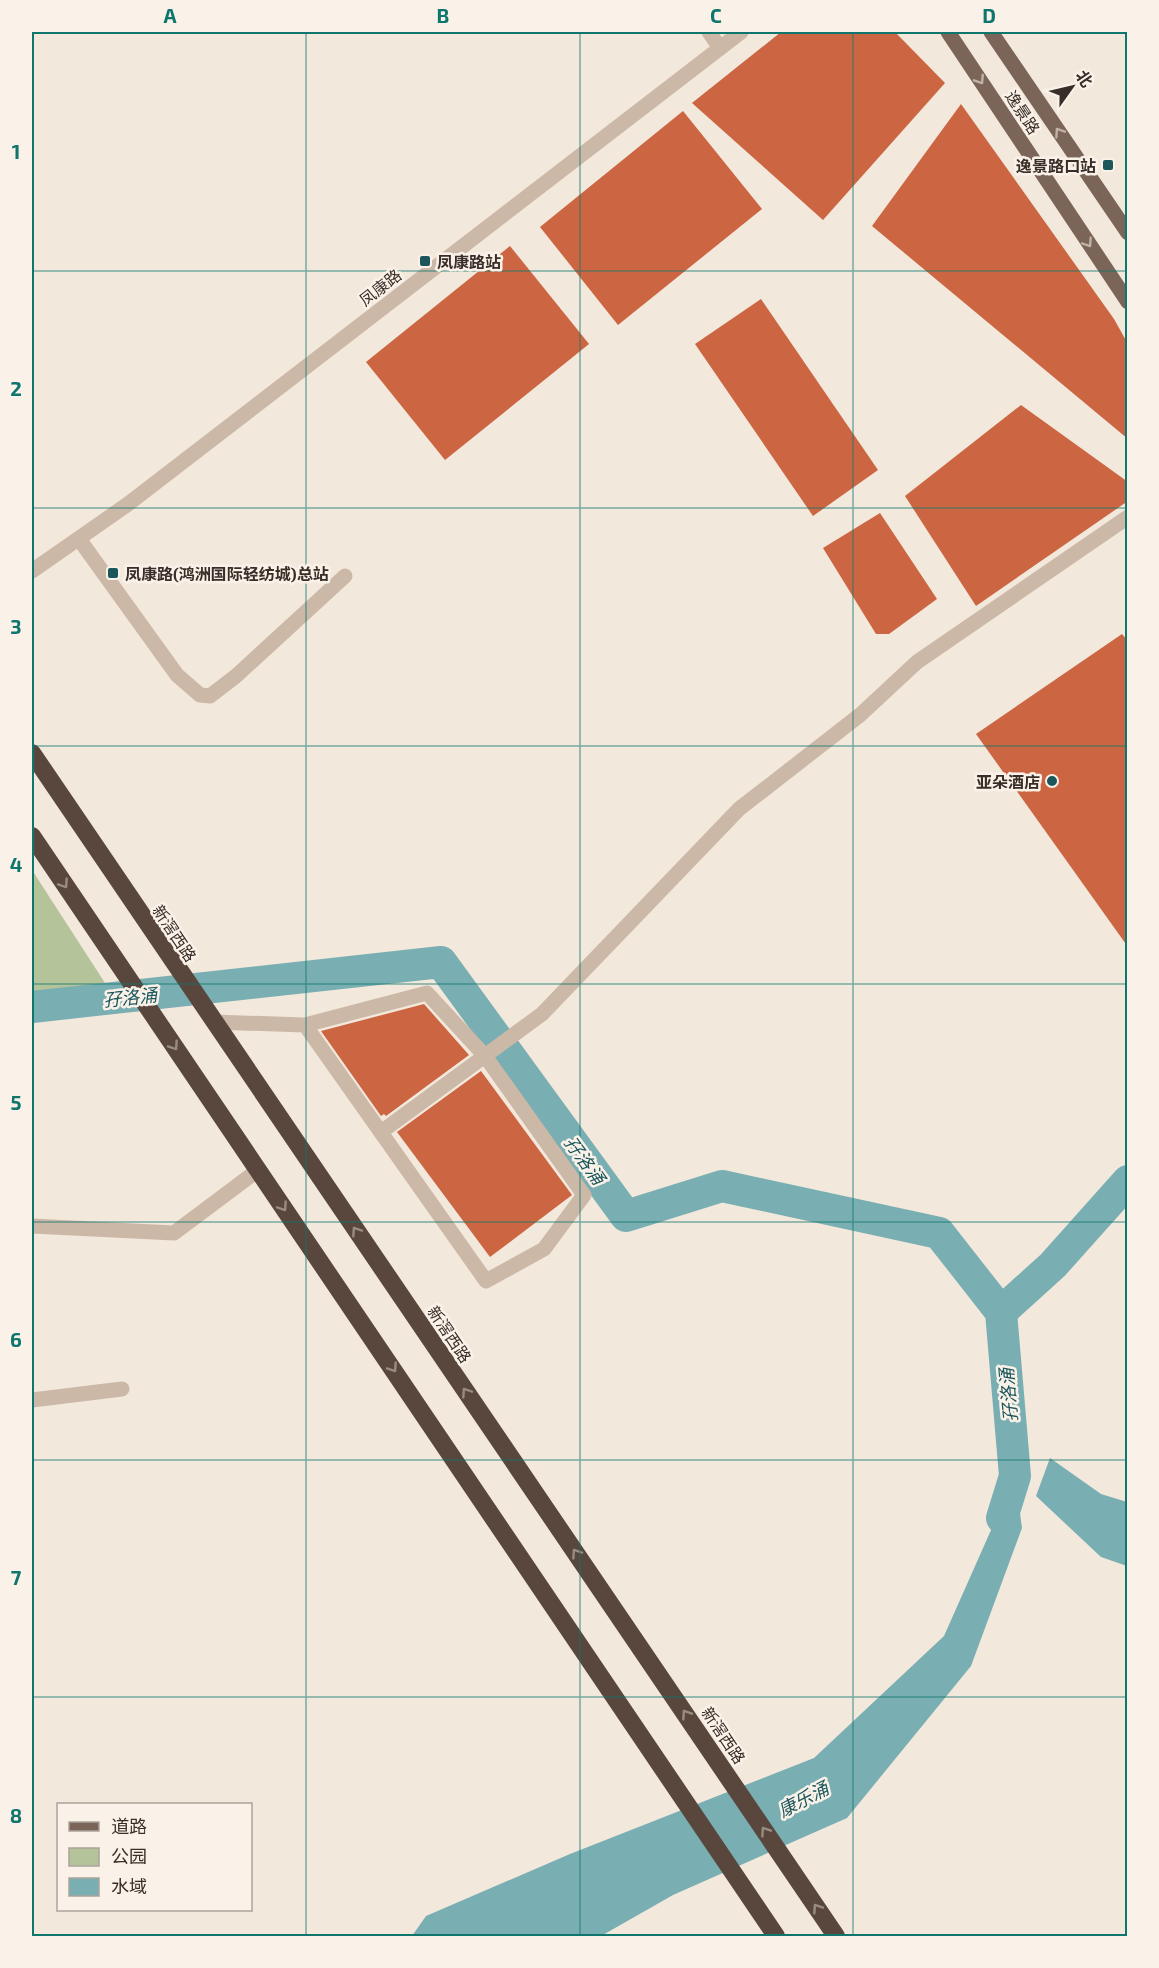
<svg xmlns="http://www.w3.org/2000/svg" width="1159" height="1968" font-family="'Exo 2','Noto Sans SC',sans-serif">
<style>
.green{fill:#b5c39b}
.water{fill:#79aeb2}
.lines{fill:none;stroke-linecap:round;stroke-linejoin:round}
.river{stroke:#79aeb2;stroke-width:32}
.building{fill:#cc6541}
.minor{stroke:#ccb8a7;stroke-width:15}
.major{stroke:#7b6458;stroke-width:15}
.highway{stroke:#59473e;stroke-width:18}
.oneway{stroke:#c1b2a7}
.oneway2{stroke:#998b82}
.grid{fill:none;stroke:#0f766e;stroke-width:1.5;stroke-opacity:0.55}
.poi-dot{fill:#1b565c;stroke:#faf2e8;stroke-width:2}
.labels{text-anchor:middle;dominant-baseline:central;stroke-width:5;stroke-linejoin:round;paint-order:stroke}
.street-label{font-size:16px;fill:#382d28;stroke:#faf2e8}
.poi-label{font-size:16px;font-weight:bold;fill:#382d28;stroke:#faf2e8;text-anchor:end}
.water-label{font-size:18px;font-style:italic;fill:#1b565c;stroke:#faf2e8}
.neatline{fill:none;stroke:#0f766e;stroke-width:2}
.grid-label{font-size:20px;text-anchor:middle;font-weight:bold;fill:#0f766e}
</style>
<rect width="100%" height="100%" fill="#f3e8dc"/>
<!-- green -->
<polygon class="green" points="32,870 105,983 32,995"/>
<!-- water -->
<g class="water">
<polygon points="1050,1458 1101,1494 1127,1502 1127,1566 1101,1557 1036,1496"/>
<polygon points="1015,1476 1022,1528 971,1666 847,1818 673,1895 601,1936 412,1936 426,1916 570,1854 814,1758 944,1636"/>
</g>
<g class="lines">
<!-- river -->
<g class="river">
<polyline points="32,1007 441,962 626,1216 722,1186 939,1233 1001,1312 1015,1476 1002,1518"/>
<polyline points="1001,1312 1053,1265 1128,1181"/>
</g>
</g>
<!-- building -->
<g class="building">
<polygon points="781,32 895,32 945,83 823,220 692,103"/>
<polygon points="961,104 1114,319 1128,344 1128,439 872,226"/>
<polygon points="683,111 762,209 618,325 540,227"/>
<polygon points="510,246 589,344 445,460 366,362"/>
<polygon points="761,299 878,470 813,516 695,344"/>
<polygon points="1021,405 1128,482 1128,501 976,606 905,496"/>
<polygon points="880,513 937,599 889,634 876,634 823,548"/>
<polygon points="1122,634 1128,641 1128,947 976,734"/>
<polygon points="424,1004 469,1055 386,1116 384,1114 381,1116 321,1031"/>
<polygon points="481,1071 572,1195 490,1257 397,1132"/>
</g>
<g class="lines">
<!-- minor -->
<g class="minor">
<polyline points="709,32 720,48"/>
<polyline points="79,539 177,675 200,695 210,696 236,676 345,576"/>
<polyline points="32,571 128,504 741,32"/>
<polyline points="213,1022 305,1025 486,1281 544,1249 584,1195 485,1056 427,993 305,1025"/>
<polyline points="381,1132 542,1014 739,809 860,715 917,662 1128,517"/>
<polyline points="32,1226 174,1233 258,1170"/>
<polyline points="32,1400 122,1389"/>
</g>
<!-- major -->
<g class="major">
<polyline points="948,32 1128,302"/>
<polyline points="991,32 1128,233"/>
</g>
<!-- highway -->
<g class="highway">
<polyline points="32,753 836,1936"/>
<polyline points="32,836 776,1936"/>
</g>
</g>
<!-- one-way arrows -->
<defs><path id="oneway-chevron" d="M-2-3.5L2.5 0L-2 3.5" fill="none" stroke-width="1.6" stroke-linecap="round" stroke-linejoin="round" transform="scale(1.5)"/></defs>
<g class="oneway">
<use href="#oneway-chevron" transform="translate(980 80) rotate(57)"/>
<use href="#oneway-chevron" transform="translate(1059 132) rotate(-124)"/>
<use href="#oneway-chevron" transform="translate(1088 243) rotate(56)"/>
</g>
<g class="oneway2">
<use href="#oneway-chevron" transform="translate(64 884) rotate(56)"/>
<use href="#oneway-chevron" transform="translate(174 1046) rotate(56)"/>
<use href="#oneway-chevron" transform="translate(283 1207) rotate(56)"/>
<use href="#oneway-chevron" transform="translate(356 1231) rotate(-124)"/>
<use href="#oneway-chevron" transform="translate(393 1368) rotate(56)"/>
<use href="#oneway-chevron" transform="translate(466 1392) rotate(-124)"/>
<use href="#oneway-chevron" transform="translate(576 1553) rotate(-124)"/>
<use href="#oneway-chevron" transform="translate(686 1714) rotate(-124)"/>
<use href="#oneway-chevron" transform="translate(765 1831) rotate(-124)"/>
<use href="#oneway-chevron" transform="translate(817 1908) rotate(-124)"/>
</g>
<!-- grid -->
<path class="grid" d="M306,32V1936M580,32V1936M853,32V1936M32,271H1128M32,508H1128M32,746H1128M32,984H1128M32,1222H1128M32,1460H1128M32,1697H1128"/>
<!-- markers -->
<g class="poi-dot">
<rect x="1102" y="159" width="12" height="12" rx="3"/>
<rect x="419" y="255" width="12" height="12" rx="3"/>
<rect x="107" y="567" width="12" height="12" rx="3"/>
<circle cx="1052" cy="781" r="6"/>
</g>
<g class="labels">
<!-- street labels -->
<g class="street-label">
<text transform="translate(1023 112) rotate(57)">逸景路</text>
<text transform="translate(380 287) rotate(-38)">凤康路</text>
<text transform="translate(175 933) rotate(56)">新滘西路</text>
<text transform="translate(450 1334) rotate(56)">新滘西路</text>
<text transform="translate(724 1735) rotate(56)">新滘西路</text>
</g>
<!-- poi labels -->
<g class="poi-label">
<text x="1096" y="165">逸景路口站</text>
<text x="437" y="261" text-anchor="start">凤康路站</text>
<text x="125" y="573" text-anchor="start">凤康路(鸿洲国际轻纺城)总站</text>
<text x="1040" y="781">亚朵酒店</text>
</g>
<!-- water labels -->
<g class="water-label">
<text transform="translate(130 997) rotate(-6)">孖洛涌</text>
<text transform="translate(585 1160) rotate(54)">孖洛涌</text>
<text transform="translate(1008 1395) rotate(-95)">孖洛涌</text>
<text transform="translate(803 1799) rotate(-28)">康乐涌</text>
</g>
</g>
<!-- border -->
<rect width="1159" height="1968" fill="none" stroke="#faf2e8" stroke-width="66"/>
<!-- legend -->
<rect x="57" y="1803" width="195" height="108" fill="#faf2e8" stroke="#aca39b" stroke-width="1.5"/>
<rect x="69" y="1822" width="30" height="9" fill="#7b6458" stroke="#aca39b" stroke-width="1.5"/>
<text x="111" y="1833" font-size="18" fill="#382d28">道路</text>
<rect x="69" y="1848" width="30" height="18" fill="#b5c39b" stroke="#aca39b" stroke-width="1.5"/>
<text x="111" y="1863" font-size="18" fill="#382d28">公园</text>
<rect x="69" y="1878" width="30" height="18" fill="#79aeb2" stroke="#aca39b" stroke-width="1.5"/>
<text x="111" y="1893" font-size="18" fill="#382d28">水域</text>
<!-- north arrow -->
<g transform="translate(1072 87) rotate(56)" stroke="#faf2e8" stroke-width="4.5" paint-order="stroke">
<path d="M0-4.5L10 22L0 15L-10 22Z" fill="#382d28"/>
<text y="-9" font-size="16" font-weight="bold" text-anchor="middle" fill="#382d28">北</text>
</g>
<rect x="33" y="33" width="1093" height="1902" class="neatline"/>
<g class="grid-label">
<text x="170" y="23">A</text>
<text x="443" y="23">B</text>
<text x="716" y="23">C</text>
<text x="989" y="23">D</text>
<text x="16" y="159">1</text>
<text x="16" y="396">2</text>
<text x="16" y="634">3</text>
<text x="16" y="872">4</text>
<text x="16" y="1110">5</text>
<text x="16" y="1347">6</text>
<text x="16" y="1585">7</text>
<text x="16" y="1823">8</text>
</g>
</svg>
